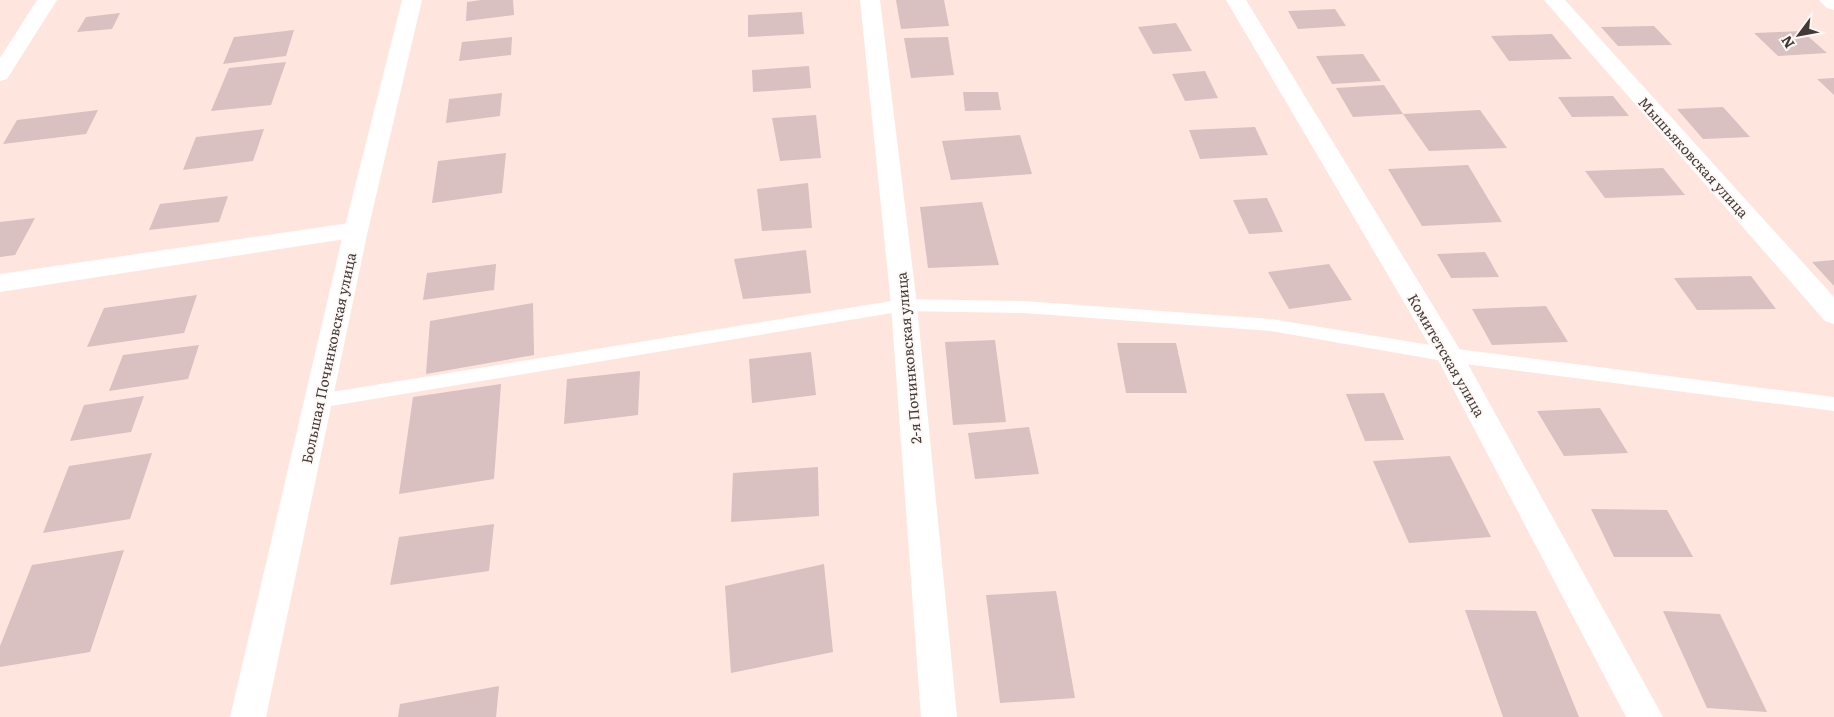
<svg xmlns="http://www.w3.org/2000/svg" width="1834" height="717" font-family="Literata,serif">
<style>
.building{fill:#d9c0c1}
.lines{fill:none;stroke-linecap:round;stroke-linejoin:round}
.lane{fill:#fff;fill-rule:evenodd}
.street{fill:#fff;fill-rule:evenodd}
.secondary{fill:#fff;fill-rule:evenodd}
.labels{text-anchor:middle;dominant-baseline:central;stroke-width:4;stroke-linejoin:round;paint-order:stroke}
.street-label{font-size:14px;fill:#433a37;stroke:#fdf8f6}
</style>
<rect width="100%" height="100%" fill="#fee6df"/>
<!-- building -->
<g class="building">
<polygon points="481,0 513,0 514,15 466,21 467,2"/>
<polygon points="896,0 944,0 949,26 901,29"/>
<polygon points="1335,9 1346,26 1298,29 1288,11"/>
<polygon points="802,12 804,34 748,37 748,15"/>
<polygon points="120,13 112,29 77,32 86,17"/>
<polygon points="1176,23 1192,51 1153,54 1138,27"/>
<polygon points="1654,26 1672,45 1618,46 1601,27"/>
<polygon points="294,30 286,56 223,64 234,37"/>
<polygon points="1802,31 1827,53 1778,56 1754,33"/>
<polygon points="1552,34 1572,59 1509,61 1491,36"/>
<polygon points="512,37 511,55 459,61 462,42"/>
<polygon points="948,37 954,75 911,78 904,38"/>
<polygon points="1363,54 1381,81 1332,84 1316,56"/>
<polygon points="286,62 271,105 211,111 229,68"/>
<polygon points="809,66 811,88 753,92 752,70"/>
<polygon points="1205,71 1218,98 1185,101 1172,74"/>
<polygon points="1834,78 1834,95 1817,79"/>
<polygon points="1384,85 1403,114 1353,117 1336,88"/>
<polygon points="963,92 998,92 1001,110 965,111"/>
<polygon points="502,93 500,116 446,123 449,99"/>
<polygon points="1613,96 1629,116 1572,117 1558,97"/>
<polygon points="1723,107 1750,137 1703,139 1677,109"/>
<polygon points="98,110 86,134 3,144 17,120"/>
<polygon points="1480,110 1507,148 1429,151 1403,114"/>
<polygon points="816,115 821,158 780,161 772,118"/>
<polygon points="1255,127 1268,155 1200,159 1189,130"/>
<polygon points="264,129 253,161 183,170 196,137"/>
<polygon points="1020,135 1032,174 951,180 942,141"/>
<polygon points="506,153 502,193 432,203 438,161"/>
<polygon points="1468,165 1502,222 1422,226 1388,169"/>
<polygon points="1663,168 1685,195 1605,198 1585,171"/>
<polygon points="808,183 812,228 762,231 757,189"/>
<polygon points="228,196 219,222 149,230 160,204"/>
<polygon points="1267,198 1283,232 1249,234 1233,200"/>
<polygon points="982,202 999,265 928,268 920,207"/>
<polygon points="35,218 15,255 0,257 0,222"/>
<polygon points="806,250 811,293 743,299 734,259"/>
<polygon points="1485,252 1499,277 1451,278 1437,254"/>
<polygon points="1834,260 1834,286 1812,262"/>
<polygon points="496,264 494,290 423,300 427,273"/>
<polygon points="1329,264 1352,300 1289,309 1268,272"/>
<polygon points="1751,276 1776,309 1697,310 1674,278"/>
<polygon points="197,295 184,333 87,347 104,308"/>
<polygon points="533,303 534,355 426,374 430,321"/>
<polygon points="1546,306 1568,342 1492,345 1472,309"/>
<polygon points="995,340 1006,422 953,425 945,342"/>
<polygon points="1117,343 1176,343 1187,393 1126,393"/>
<polygon points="199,345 188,379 109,391 123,355"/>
<polygon points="811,352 816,395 752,403 749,359"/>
<polygon points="640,371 638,415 564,424 567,379"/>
<polygon points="501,384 494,479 399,494 413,397"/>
<polygon points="1384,393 1404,440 1365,441 1346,394"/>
<polygon points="144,396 131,432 70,441 84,405"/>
<polygon points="1600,408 1628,453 1564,456 1537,411"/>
<polygon points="1029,427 1039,474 975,479 968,433"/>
<polygon points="152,453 130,519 43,533 69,466"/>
<polygon points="1450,456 1491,537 1409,543 1373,461"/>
<polygon points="818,467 819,516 731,522 733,473"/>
<polygon points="1591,509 1667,510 1693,557 1614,557"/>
<polygon points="494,524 489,571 390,585 399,537"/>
<polygon points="124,550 90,652 0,667 0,646 32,565"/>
<polygon points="824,564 833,652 731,673 725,586"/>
<polygon points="1056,591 1075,698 1000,703 986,595"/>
<polygon points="1465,610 1536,611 1579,717 1503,717"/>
<polygon points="1663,611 1720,614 1767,712 1707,708"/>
<polygon points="499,686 496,717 398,717 400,704"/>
</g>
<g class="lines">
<!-- lane -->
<polygon class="lane" points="904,299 1024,301 1271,319 1449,348 1834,397 1834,411 1449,362 1271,331 1024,313 904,311 319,408 313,406 310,401 313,396 319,394"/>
<!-- street -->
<g class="street">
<polygon points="37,0 57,0 7,79 0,81 0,58"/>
<polygon points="860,0 880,0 917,305 957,717 921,717 891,305"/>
<polygon points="1226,0 1246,0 1459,348 1663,717 1626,717 1438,360"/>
<polygon points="1544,0 1565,0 1834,297 1834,324 1825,321"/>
<polygon points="1819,0 1834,0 1834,10 1827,8"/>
<polygon points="356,222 365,224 368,230 365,236 0,292 0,274"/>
</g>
<!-- secondary -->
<polygon class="secondary" points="402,0 422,0 368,230 266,717 230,717 344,230"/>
</g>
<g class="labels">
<!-- street labels -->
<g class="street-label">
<text transform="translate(1694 157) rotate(48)">Мышьяковская улица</text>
<text transform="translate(1447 355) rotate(60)">Комитетская улица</text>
<text transform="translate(328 358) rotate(-78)">Большая Починковская улица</text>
<text transform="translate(908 358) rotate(-95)">2-я Починковская улица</text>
</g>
</g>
<!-- north arrow -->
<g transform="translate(1799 35) rotate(238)" stroke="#fdf8f6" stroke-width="4" paint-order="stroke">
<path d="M0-4L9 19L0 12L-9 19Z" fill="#433a37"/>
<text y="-8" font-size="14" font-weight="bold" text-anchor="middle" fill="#433a37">N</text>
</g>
</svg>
